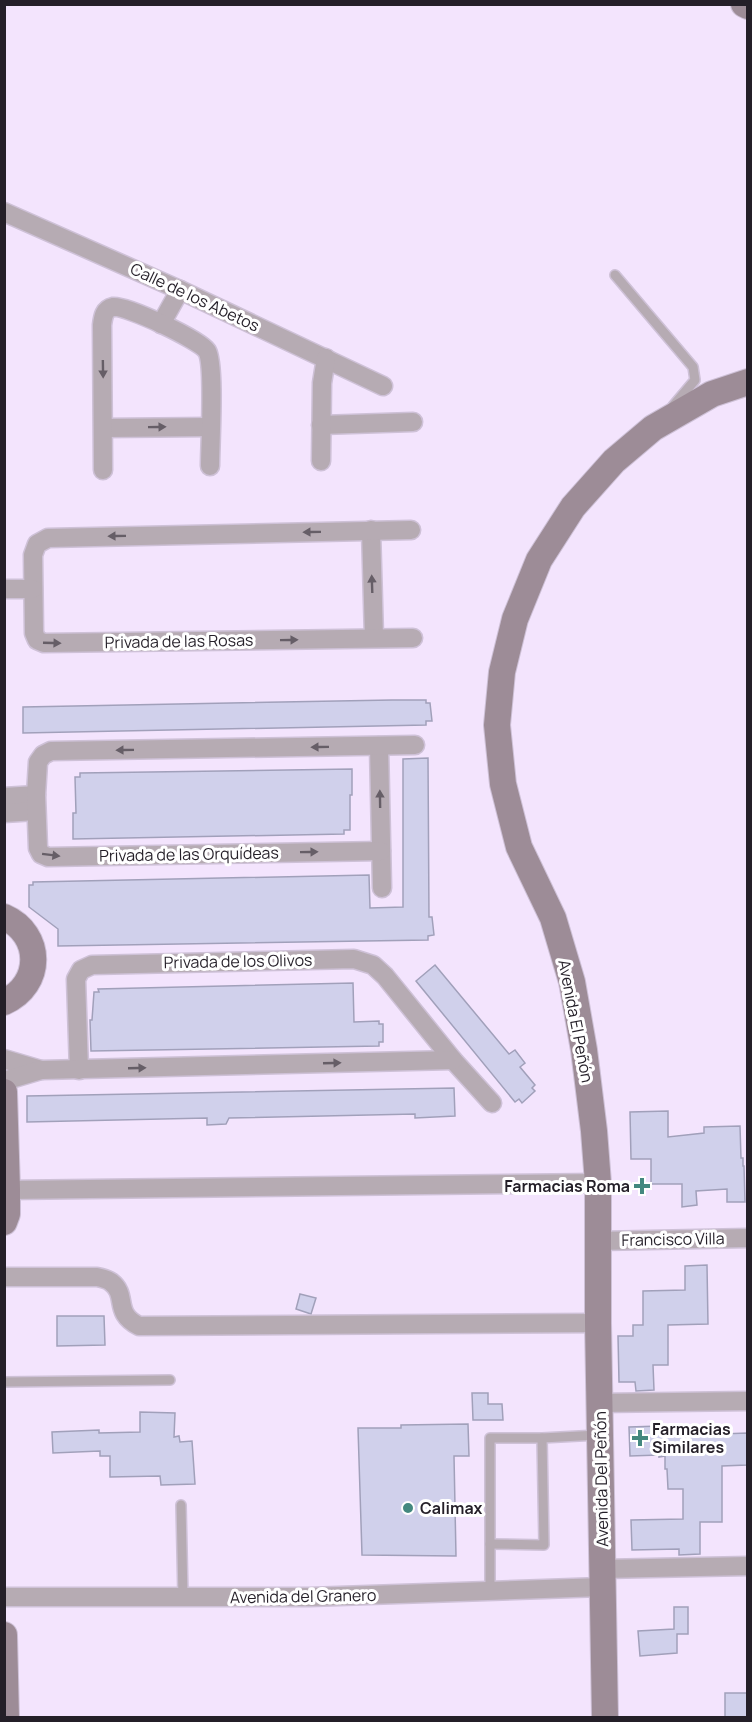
<svg xmlns="http://www.w3.org/2000/svg" width="752" height="1722" font-family="Manrope,sans-serif">
<style>
.building{fill:#d0d0eb;stroke:#a1a0ba;stroke-width:1.5}
.lines{fill:none;stroke-linecap:round;stroke-linejoin:round}
.lane-casing{stroke:#cec1d7;stroke-width:12}
.street-casing{stroke:#cec1d7;stroke-width:21}
.secondary-casing{stroke:#cec1d7;stroke-width:28}
.lane{stroke:#b6abb3;stroke-width:9}
.street{stroke:#b6abb3;stroke-width:18}
.secondary{stroke:#9d8c97;stroke-width:26}
.oneway{fill:#665e67}
.poi-dot{fill:#43887f;stroke:#fff;stroke-width:2}
.labels{text-anchor:middle;dominant-baseline:central;stroke-width:6;stroke-linejoin:round;paint-order:stroke}
.street-label{font-size:16px;fill:#241f28;stroke:#fff}
.poi-label{font-size:16px;font-weight:bold;fill:#241f28;stroke:#fff;text-anchor:start}
</style>
<rect width="100%" height="100%" fill="#f3e4fd"/>
<!-- building -->
<g class="building">
<polygon points="392,700 426,700 426,703 430,703 432,721 426,721 426,725 23,733 23,707"/>
<polygon points="428,758 429,917 432,917 434,935 428,936 428,940 58,946 58,929 29,907 29,885 33,885 33,882 369,875 370,908 403,907 403,759"/>
<polygon points="352,769 352,795 350,795 350,830 344,830 344,834 73,839 73,813 76,813 75,777 80,777 80,773"/>
<polygon points="435,965 509,1054 515,1050 525,1063 520,1067 535,1085 532,1088 535,1091 522,1103 519,1099 515,1102 416,981"/>
<polygon points="353,983 354,1022 379,1021 379,1024 383,1024 383,1042 379,1042 379,1046 91,1051 90,1020 92,1020 94,992 99,992 98,989"/>
<polygon points="454,1088 455,1116 415,1118 415,1114 229,1118 226,1124 207,1125 207,1118 27,1122 27,1096"/>
<polygon points="668,1111 668,1137 704,1133 704,1127 740,1126 741,1158 743,1158 743,1166 744,1166 745,1202 727,1202 727,1189 696,1191 697,1205 682,1207 682,1184 651,1184 651,1159 631,1159 630,1112"/>
<polygon points="707,1265 708,1324 668,1325 668,1365 653,1365 654,1390 636,1391 635,1382 619,1382 618,1336 633,1336 633,1325 643,1325 643,1291 685,1290 685,1266"/>
<polygon points="300,1294 316,1298 311,1314 296,1309"/>
<polygon points="57,1316 104,1316 105,1345 57,1346"/>
<polygon points="472,1393 488,1393 488,1404 502,1404 503,1420 473,1420"/>
<polygon points="140,1412 175,1413 174,1437 179,1436 180,1442 192,1441 195,1484 161,1485 160,1476 110,1477 110,1456 100,1456 100,1451 53,1453 52,1432 99,1430 99,1433 140,1432"/>
<polygon points="468,1424 469,1456 454,1456 456,1556 362,1555 358,1428 401,1428 401,1425"/>
<polygon points="660,1426 660,1429 721,1429 721,1434 747,1433 747,1465 722,1466 722,1522 700,1522 700,1554 679,1555 679,1549 632,1550 631,1520 683,1519 683,1489 668,1489 667,1469 665,1469 665,1456 659,1457 659,1455 630,1456 629,1427"/>
<polygon points="674,1607 688,1607 688,1634 677,1634 677,1653 640,1656 638,1631 674,1629"/>
<rect x="725" y="1693" width="22" height="25"/>
</g>
<g class="lines">
<defs>
<g id="lane">
<polyline points="615,275 693,367 695,380 673,406"/>
<polyline points="4,1382 170,1380"/>
<polyline points="181,1505 183,1597"/>
<polyline points="490,1544 544,1545 542,1438"/>
<polyline points="490,1591 490,1438 542,1438 598,1435"/>
</g>
<g id="street">
<polyline points="4,212 180,290 383,386"/>
<polyline points="161,324 180,290"/>
<polyline points="321,425 413,422"/>
<polyline points="104,428 210,427"/>
<polyline points="321,461 322,383 326,358"/>
<path d="M103,470L102,325C103,317 104,309 113,307C126,305 200,340 207,351C215,365 210,445 210,466"/>
<polyline points="371,530 374,638"/>
<polyline points="411,530 48,538 37,544 33,555 34,633 37,640 44,643 413,638"/>
<polyline points="4,589 33,589"/>
<polyline points="379,746 382,888"/>
<polyline points="4,797 36,795"/>
<polyline points="4,813 36,811"/>
<polyline points="381,851 48,857 41,854 38,848 36,795 38,762 43,755 51,751 415,745"/>
<polyline points="4,1059 41,1070"/>
<polyline points="79,1070 76,979 81,970 92,965 354,959 373,965 385,976 453,1060 492,1103"/>
<polyline points="4,1081 41,1070 453,1060"/>
<polyline points="7,1190 598,1183"/>
<polyline points="598,1241 748,1238"/>
<path d="M4,1277H97C102,1278 107,1279 111,1282C129,1296 112,1312 139,1326L598,1323"/>
<polyline points="600,1403 748,1401"/>
<polyline points="602,1569 748,1566"/>
<polyline points="4,1597 309,1597 602,1587"/>
</g>
<g id="secondary">
<polyline points="744,4 748,6"/>
<path d="M4,917C43,934 43,985 4,1002"/>
<polyline points="4,1092 7,1190 7,1214 4,1222"/>
<polyline points="4,1635 6,1718"/>
<polyline points="605,1718 598,1323 598,1183 594,1131 584,1050 572,982 553,918 519,847 503,784 497,725 502,672 515,619 539,560 573,507 614,461 653,428 712,394 748,382"/>
</g>
</defs>
<!-- lane casing -->
<use href="#lane" class="lane-casing"/>
<!-- street casing -->
<use href="#street" class="street-casing"/>
<!-- secondary casing -->
<use href="#secondary" class="secondary-casing"/>
<!-- lane -->
<use href="#lane" class="lane"/>
<!-- street -->
<use href="#street" class="street"/>
<!-- secondary -->
<use href="#secondary" class="secondary"/>
</g>
<!-- one-way arrows -->
<defs><path id="oneway-solid" d="M-6-.8H1V-3.2L6.5 0L1 3.2V.8H-6Z" transform="scale(1.5)"/></defs>
<g class="oneway">
<use href="#oneway-solid" transform="translate(103 369) rotate(89)"/>
<use href="#oneway-solid" transform="translate(157 427) rotate(-1)"/>
<use href="#oneway-solid" transform="translate(312 532) rotate(179)"/>
<use href="#oneway-solid" transform="translate(117 536) rotate(179)"/>
<use href="#oneway-solid" transform="translate(372 584) rotate(-92)"/>
<use href="#oneway-solid" transform="translate(289 640) rotate(-1)"/>
<use href="#oneway-solid" transform="translate(52 643) rotate(2)"/>
<use href="#oneway-solid" transform="translate(320 747) rotate(179)"/>
<use href="#oneway-solid" transform="translate(125 750) rotate(179)"/>
<use href="#oneway-solid" transform="translate(380 799) rotate(-91)"/>
<use href="#oneway-solid" transform="translate(309 852) rotate(-1)"/>
<use href="#oneway-solid" transform="translate(51 855) rotate(7)"/>
<use href="#oneway-solid" transform="translate(332 1063) rotate(-2)"/>
<use href="#oneway-solid" transform="translate(137 1068) rotate(-2)"/>
</g>
<!-- markers -->
<g class="poi-dot">
<path d="M639 1177h6v6h6v6h-6v6h-6v-6h-6v-6h6z"/>
<path d="M637 1429h6v6h6v6h-6v6h-6v-6h-6v-6h6z"/>
<circle cx="408" cy="1508" r="6"/>
</g>
<g class="labels">
<!-- street labels -->
<g class="street-label">
<text transform="translate(195 297) rotate(25)">Calle de los Abetos</text>
<text transform="translate(179 641) rotate(-1)">Privada de las Rosas</text>
<text transform="translate(189 854) rotate(-1)">Privada de las Orquídeas</text>
<text transform="translate(238 961) rotate(-1)">Privada de los Olivos</text>
<text transform="translate(576 1021) rotate(79)">Avenida El Peñón</text>
<text transform="translate(673 1239) rotate(-1)">Francisco Villa</text>
<text transform="translate(601 1479) rotate(-91)">Avenida Del Peñón</text>
<text transform="translate(303 1596) rotate(-1)">Avenida del Granero</text>
</g>
<!-- poi labels -->
<g class="poi-label">
<text x="630" y="1186" text-anchor="end">Farmacias Roma</text>
<text x="652" y="1429">Farmacias<tspan x="652" dy="18">Similares</tspan></text>
<text x="420" y="1508">Calimax</text>
</g>
</g>
<!-- border -->
<rect width="752" height="1722" fill="none" stroke="#241f28" stroke-width="12"/>
</svg>
